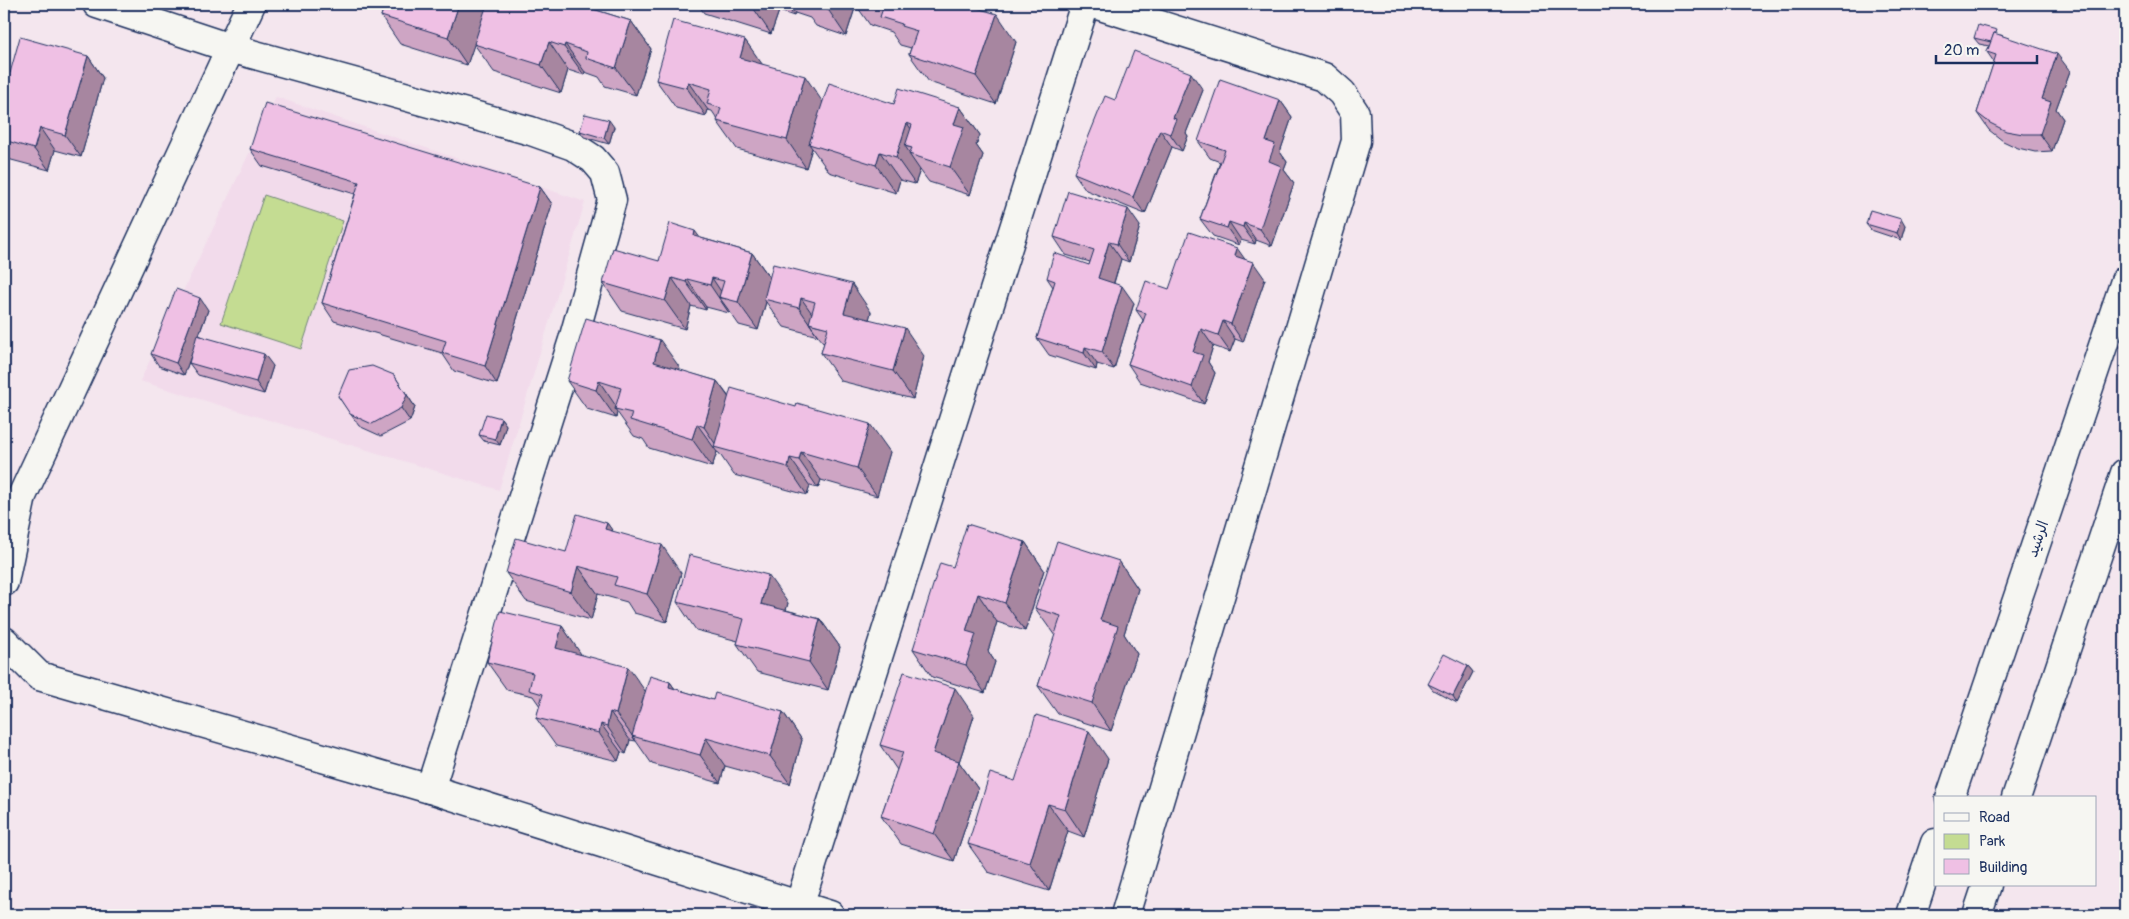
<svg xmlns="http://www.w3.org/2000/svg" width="2129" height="919" font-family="Pangolin,'Playpen Sans Arabic',sans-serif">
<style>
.built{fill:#f2dbeb}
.green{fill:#c4dc92;stroke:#708678}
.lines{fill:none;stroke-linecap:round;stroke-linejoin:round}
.street-casing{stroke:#1b2f5e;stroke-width:31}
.secondary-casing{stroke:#1b2f5e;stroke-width:31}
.street{stroke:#f6f6f2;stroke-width:28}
.secondary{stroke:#f6f6f2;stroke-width:28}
.wall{fill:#cea5c4;stroke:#1b2f5e}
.shaded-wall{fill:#a786a0;stroke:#1b2f5e}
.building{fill:#efc0e4;stroke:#1b2f5e}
.labels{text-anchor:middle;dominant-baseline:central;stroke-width:4.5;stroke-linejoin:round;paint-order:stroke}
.street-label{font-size:15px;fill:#1b2f5e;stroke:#f6f6f2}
</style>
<rect width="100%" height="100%" fill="#f4e6ee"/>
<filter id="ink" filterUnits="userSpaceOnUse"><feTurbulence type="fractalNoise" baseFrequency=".02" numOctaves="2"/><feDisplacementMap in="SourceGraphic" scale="10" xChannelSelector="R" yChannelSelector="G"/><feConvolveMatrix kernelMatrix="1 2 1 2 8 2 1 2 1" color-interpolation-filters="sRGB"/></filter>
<g filter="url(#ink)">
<!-- built -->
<polygon class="built" points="276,97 585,202 499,490 140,381"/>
<!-- green -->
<polygon class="green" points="264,195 343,221 301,349 221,323"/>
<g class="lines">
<defs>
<g id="street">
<polyline points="97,4 230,48 531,131 573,146 593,159 605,173 612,200 573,340 430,789"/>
<polyline points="1094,4 1324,77 1342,93 1355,113 1356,141 1125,915"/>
<polyline points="4,582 22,496 251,4"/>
<polyline points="4,641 39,676 430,789 830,915"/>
<polyline points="799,906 1085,4"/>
</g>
<g id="secondary">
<polyline points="1950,798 2125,281"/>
<polyline points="2016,798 2125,473"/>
<polyline points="1911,915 1935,843"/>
<polyline points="1977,915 1987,885"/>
</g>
</defs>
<!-- street casing -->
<use href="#street" class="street-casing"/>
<!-- secondary casing -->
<use href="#secondary" class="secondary-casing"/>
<!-- street -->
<use href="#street" class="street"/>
<!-- secondary -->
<use href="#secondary" class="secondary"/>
</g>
<!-- wall -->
<g class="wall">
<polygon points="370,4 579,4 580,5 631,21 651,49 636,95 605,86 599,77 585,72 584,75 568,70 561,93 494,72 474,44 467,65 400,44 381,16 383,10 371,6"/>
<polygon points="698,4 963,4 1016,42 996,104 929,82 909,54 911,48 900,45 891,32 870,25 856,5 846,36 816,26 810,18 795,13 794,16 779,11 771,34 704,13"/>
<polygon points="2001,35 2070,71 2056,109 2063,119 2052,151 2035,152 2018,148 2003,141 1989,130 1977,113 1994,62 1987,52 1989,46 1979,44 1974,38"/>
<polygon points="745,40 762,65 823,102 894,104 960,107 980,135 976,145 983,155 970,195 929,182 920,170 915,184 900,180 896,193 829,172 812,148 806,168 737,149 717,121 718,120 712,111 708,110 706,116 676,108 656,80"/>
<polygon points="88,56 103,78 81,157 55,150 49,170 4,158 4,71 10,73"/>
<polygon points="1203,90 1186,133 1188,136 1182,151 1172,147 1145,214 1086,190 1074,173"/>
<polygon points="1280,100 1292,117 1280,152 1287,162 1284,170 1294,183 1272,246 1256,240 1255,244 1241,240 1239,245 1213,236 1200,219 1220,162 1210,158 1198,141"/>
<polygon points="614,127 609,144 584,137 580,131"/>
<polygon points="250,149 540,187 552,204 497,384 454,371 442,353 334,321 322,303 355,194 262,166"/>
<polygon points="1866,224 1905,226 1901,240 1871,230"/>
<polygon points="1140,226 1129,262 1121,259 1114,283 1134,303 1114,369 1097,364 1096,370 1049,355 1037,338 1053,287 1047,278 1089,265 1090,262 1066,255 1054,237"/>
<polygon points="701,238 752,253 770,278 871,312 869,319 924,356 913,399 841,381 821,353 824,343 818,336 784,327 766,302 758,330 739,325 730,312 729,313 706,307 706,310 691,306 685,329 622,311 603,283 659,261"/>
<polygon points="1245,259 1265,279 1243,342 1235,339 1230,352 1213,346 1208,362 1215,373 1204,404 1140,382 1128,364 1143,320 1136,310"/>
<polygon points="208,310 199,335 273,366 264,394 198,375 189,363 191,356 184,375 159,366 151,354"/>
<polygon points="680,368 679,370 717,381 729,397 890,452 877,496 821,480 818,488 810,486 807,495 734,475 719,453 717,452 712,467 649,448 643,439 634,436 617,412 616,418 587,409 567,381"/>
<polygon points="402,387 415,407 410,421 381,436 359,426 338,396"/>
<polygon points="501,418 506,425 500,445 484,441 479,435"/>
<polygon points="607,523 613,532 681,573 667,622 634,613 627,602 598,594 591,620 526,601 506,573 566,552"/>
<polygon points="1025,542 1044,570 1025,631 997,622 988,651 995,662 985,693 932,677 913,649 953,567"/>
<polygon points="1119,561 1138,589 1124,634 1137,654 1111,731 1058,714 1038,686 1055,636 1035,608"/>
<polygon points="677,602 788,603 786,610 820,619 840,647 828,690 757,672 737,644 738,641 696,630"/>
<polygon points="562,626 581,655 645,691 670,682 675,689 713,700 783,712 802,740 790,784 725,766 720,783 652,764 636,741 630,740 626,754 621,752 618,761 556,746 536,718 540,706 533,696 507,690 487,662"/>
<polygon points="1468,666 1473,672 1457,703 1433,690 1428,684"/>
<polygon points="974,716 959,762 978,789 954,861 901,844 881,816 897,770 880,745"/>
<polygon points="1108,759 1084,837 1068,831 1049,891 988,872 968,844"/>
</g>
<!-- shaded-wall -->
<g class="shaded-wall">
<polygon points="459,4 487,4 488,5 467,65 448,37"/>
<polygon points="753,4 774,4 779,11 771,34 752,6"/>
<polygon points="785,4 788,4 795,13 794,16"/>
<polygon points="828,4 855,4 856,5 846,36 827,8"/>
<polygon points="997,14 1016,42 996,104 976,76"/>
<polygon points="631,21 651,49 636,95 616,68"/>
<polygon points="745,40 765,68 740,58"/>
<polygon points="549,42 568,70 561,93 541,65"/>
<polygon points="565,44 585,72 584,75 564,47"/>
<polygon points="2057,54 2070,71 2056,109 2063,119 2052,151 2040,134 2042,99"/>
<polygon points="88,56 103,78 81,157 65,135"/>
<polygon points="1191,73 1203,90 1186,133 1188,136 1182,151 1170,134 1173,118"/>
<polygon points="805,76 824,104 809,144 812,148 806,168 787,140"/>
<polygon points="688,82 708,110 706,116 687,88"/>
<polygon points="1280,100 1292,117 1280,152 1287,162 1284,170 1294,183 1272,246 1260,229 1266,141"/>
<polygon points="960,107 980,135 976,145 983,155 970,195 950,167 954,124"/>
<polygon points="609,120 614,127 609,144 604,138"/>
<polygon points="907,123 926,151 912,148 905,146 911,155 909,154 920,170 915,184 896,157"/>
<polygon points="40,128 55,150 49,170 34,149"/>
<polygon points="1160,130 1172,147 1145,214 1133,197"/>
<polygon points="880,152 900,180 896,193 876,165"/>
<polygon points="540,187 552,204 497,384 485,366"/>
<polygon points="1128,209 1140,226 1129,262 1117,244"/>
<polygon points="1901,219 1905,226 1901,240 1897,233"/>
<polygon points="1229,222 1241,240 1239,245 1227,228"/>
<polygon points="1244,223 1256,240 1255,244 1243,227"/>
<polygon points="695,231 715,258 694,236"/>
<polygon points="1109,242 1121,259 1110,295 1098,278"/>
<polygon points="1237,248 1249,265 1235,256"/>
<polygon points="752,253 772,281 764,299 766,302 758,330 738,302"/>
<polygon points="1253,262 1265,279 1243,342 1231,324"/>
<polygon points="672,278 691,306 685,329 665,301"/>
<polygon points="712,278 726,299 719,297 730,312 729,313 710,285"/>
<polygon points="687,279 706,307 706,310 686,282"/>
<polygon points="852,284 871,312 864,340 844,313"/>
<polygon points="1122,286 1134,303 1114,369 1102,352"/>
<polygon points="200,298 208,310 184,375 176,363"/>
<polygon points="801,298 821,326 809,323 818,336 799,308"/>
<polygon points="1223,321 1235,339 1230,352 1218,335"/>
<polygon points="905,328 924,356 913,399 893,371"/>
<polygon points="1201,329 1213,346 1208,362 1215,373 1204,404 1192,387 1193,352"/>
<polygon points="660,340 680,368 674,390 654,362"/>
<polygon points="1085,347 1097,364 1096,370 1084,353"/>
<polygon points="264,354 273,366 264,394 256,382"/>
<polygon points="394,375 415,407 410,421 401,408"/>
<polygon points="599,381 618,409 615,409 617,412 616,418 596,390"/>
<polygon points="717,381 737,409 718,448 704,427"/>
<polygon points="501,418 506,425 500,445 495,439"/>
<polygon points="697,424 717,452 712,467 692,439"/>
<polygon points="870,424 890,452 877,496 857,468"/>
<polygon points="801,452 821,480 818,488 799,460"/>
<polygon points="790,458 810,486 807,495 788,467"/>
<polygon points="607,523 627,551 605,529"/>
<polygon points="1025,542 1044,570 1025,631 1005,603"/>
<polygon points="662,545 681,573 667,622 647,594"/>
<polygon points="1119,561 1138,589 1124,634 1137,654 1111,731 1092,703 1100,620"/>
<polygon points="578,566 598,594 591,620 571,592"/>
<polygon points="768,575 788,603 780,632 761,604"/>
<polygon points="978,594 997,622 988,651 995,662 985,693 966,665 966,631"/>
<polygon points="820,619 840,647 828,690 809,662"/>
<polygon points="562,626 581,654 576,676 556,648"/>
<polygon points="1468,666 1473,672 1457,703 1453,696"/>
<polygon points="628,667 648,695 632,736 636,741 616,714"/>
<polygon points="670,682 690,710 669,687"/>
<polygon points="955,688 974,716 959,762 978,789 954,861 934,834 933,753"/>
<polygon points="610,712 630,740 626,754 607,726"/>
<polygon points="783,712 802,740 790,784 770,756"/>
<polygon points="601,724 621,752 618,761 599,733"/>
<polygon points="1089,731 1108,759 1084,837 1065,809"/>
<polygon points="706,738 725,766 720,783 700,755"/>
<polygon points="1048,804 1068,831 1049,891 1030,863"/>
</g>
<!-- building -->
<g class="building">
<polygon points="385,4 459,4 448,37 381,16"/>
<polygon points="487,4 577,4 631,21 616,68 586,58 587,52 565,44 564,47 549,42 541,65 474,44"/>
<polygon points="812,4 828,4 827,8"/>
<polygon points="871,4 963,4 997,14 976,76 909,54 917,31 901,26 902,24 880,17 883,8"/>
<polygon points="673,20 745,40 740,58 805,76 787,140 717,121 721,108 707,104 711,89 688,82 687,88 656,80"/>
<polygon points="1978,25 1997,30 1996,33 1994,33 1991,42 1974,38"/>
<polygon points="1994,33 2057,54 2042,99 2051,102 2040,134 2023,134 2006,131 1990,123 1977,113 1996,55 1987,52"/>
<polygon points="20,37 88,56 65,135 40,128 34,149 4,140 4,71 10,73"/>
<polygon points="1134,51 1191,73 1173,118 1176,119 1170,134 1160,130 1133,197 1074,173 1105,96 1115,100"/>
<polygon points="1220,79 1280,100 1266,141 1275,144 1269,161 1281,166 1260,229 1244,223 1243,227 1229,222 1227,228 1200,219 1225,150 1198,141"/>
<polygon points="829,83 894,104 899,88 960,107 954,124 964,127 950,167 909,154 912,148 905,146 912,125 907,123 896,157 880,152 876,165 809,144"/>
<polygon points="265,103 540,187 485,366 442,353 446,341 322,303 359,182 250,149"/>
<polygon points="585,114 609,120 604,138 580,131"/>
<polygon points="1068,191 1128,209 1117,244 1109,242 1098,278 1122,286 1102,352 1085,347 1084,353 1037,338 1055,281 1047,278 1054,253 1089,265 1094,250 1054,237"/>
<polygon points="1870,210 1901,219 1897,233 1866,224"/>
<polygon points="670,223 695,231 694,236 752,253 738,302 719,297 724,281 712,278 710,285 687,279 686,282 672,278 665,301 603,283 613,248 659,261"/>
<polygon points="1189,232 1237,248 1235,256 1253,262 1231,324 1223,321 1218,335 1201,329 1193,352 1203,355 1192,387 1128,364 1146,313 1136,310 1146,281 1169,289"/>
<polygon points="773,264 852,284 844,313 905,328 893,371 821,353 828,328 809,323 815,302 801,298 799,308 764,299"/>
<polygon points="176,289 200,298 176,363 151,354"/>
<polygon points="586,318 660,340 654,362 717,381 704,427 697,424 692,439 630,420 632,413 615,409 621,388 599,381 596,390 567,381"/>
<polygon points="197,335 264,354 256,382 189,363"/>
<polygon points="372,366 394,375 407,395 401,408 372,424 350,414 338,396 349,370"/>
<polygon points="731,388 796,407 797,403 870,424 857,468 801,452 799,460 790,458 788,467 714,447"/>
<polygon points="486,414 501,418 495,439 479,435"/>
<polygon points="577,514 607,523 605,529 662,545 647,594 614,585 617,577 578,566 571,592 506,573 516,538 566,552"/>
<polygon points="967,524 1025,542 1005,603 978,594 966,631 976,634 966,665 913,649 940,563 953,567"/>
<polygon points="1057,541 1119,561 1100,620 1118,626 1092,703 1038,686 1061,616 1035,608"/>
<polygon points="689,555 768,575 761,604 820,619 809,662 737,644 744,619 677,602"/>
<polygon points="500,611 562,626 556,648 628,667 616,714 610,712 607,726 601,724 599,733 536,718 543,694 529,690 533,673 487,662"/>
<polygon points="1444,654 1468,666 1453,696 1428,684"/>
<polygon points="904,672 955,688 933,753 959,761 934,834 881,816 903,752 880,745"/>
<polygon points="650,676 670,682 669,687 713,700 715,693 783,712 770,756 706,738 700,755 632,736"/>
<polygon points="1036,715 1089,731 1065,809 1048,804 1030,863 968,844 990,773 1015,781"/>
</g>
</g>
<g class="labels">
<!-- street labels -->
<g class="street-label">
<text transform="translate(2038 539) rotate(-71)">الرشيد</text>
</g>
</g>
<!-- margin -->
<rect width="2129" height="919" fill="none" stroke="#f6f6f2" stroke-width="20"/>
<rect x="10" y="10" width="2109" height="899" fill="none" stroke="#1b2f5e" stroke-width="2" filter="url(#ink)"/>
<!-- legend -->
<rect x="1934" y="796" width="162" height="90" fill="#f6f6f2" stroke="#9ea6b7"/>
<rect x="1944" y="813" width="25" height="8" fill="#f6f6f2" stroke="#9ea6b7"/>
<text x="1979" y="822" font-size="15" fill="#1b2f5e">Road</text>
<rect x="1944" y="834" width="25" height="15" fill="#c4dc92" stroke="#9ea6b7"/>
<text x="1979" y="846" font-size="15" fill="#1b2f5e">Park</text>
<rect x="1944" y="859" width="25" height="15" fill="#efc0e4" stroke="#9ea6b7"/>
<text x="1979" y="872" font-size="15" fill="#1b2f5e">Building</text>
<!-- scale -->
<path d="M1936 55v8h101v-8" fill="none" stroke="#1b2f5e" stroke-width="2.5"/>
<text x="1944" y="55" font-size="15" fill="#1b2f5e" stroke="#f6f6f2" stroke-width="4" paint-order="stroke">20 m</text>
</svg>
